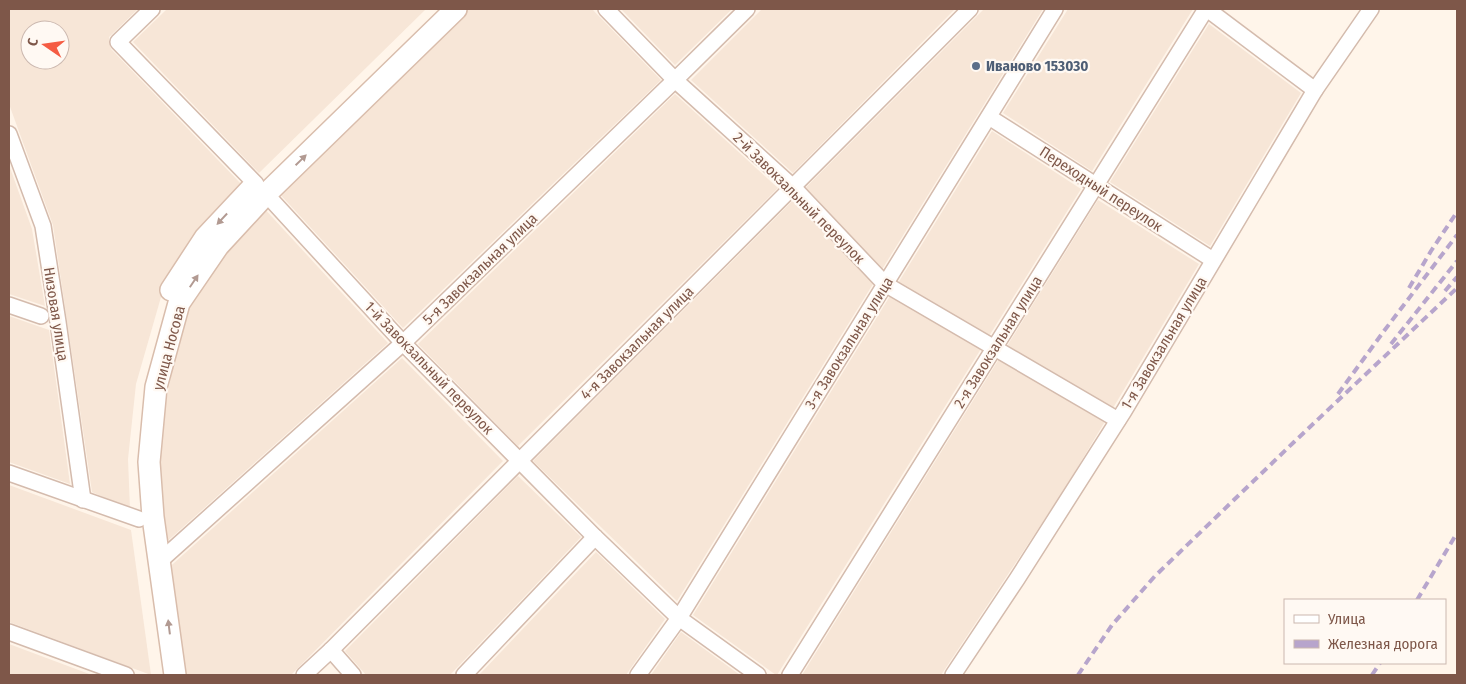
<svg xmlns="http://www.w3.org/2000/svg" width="1466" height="684" font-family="'Fira Sans Condensed',sans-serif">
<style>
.residential{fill:#f7e6d7;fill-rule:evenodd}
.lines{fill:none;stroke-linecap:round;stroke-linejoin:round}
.street-casing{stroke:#d4bbad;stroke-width:18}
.secondary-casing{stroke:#d9bdac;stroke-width:24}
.street{stroke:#fff;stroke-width:15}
.secondary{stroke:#fff;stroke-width:21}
.rail{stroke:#b7a5cc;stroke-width:4;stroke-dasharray:8 5;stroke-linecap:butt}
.oneway{fill:#b29a92}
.service-dot{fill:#5c6f8a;stroke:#fff9f3;stroke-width:2}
.labels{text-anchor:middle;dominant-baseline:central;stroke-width:4.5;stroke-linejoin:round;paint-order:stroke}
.service-label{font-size:15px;font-weight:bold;fill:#4e5e75;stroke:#fff9f3;text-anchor:start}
.street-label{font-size:15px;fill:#7e5749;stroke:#fff9f3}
</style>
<rect width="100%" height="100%" fill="#fff5ea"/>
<!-- residential -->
<g class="residential">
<path d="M9,9H138L109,37L111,49L243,186L197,237L161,297L136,384L128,459L130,509L92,492L53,225L9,104ZM30,30H60V60H30Z"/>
<polygon points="167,9 426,9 259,173 133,42"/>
<polygon points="464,9 592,9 661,80 403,328 277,191"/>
<polygon points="621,9 732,9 675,65"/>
<polygon points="762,9 955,9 793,173 691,80"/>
<polygon points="984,9 1043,9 677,601 533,461"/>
<polygon points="1068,9 1193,9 1092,171 1003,113"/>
<polygon points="1209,24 1301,93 1210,246 1110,182"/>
<polygon points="675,94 778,188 518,446 418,344"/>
<polygon points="992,131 1081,189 777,675 776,675 693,615"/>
<polygon points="9,165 32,229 45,306 9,294"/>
<polygon points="1098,200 1199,264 1064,490 941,675 802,675"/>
<polygon points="262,206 388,343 162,546 154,462 185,306"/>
<polygon points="9,316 49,330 70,484 9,462"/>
<polygon points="402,358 503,461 291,675 185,675 164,572"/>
<polygon points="518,476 581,537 450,675 366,675 345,651"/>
<polygon points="9,485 131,530 151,675 9,622"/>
<polygon points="596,552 665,619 626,675 479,675"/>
<polygon points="681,632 740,675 651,675"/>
<polygon points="9,644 92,675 9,675"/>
</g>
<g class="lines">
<defs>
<g id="street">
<polyline points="152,9 118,42 256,184"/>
<polyline points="606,9 675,80 793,187 885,284 1118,420"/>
<polyline points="1207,9 1315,90"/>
<polyline points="989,117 1213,260"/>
<polyline points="9,134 43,226 58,322 83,500"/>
<polyline points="266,194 403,343 595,537 679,618 758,675"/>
<polyline points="9,305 41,316"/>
<polyline points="9,473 139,519"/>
<polyline points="160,561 403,343 675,80 747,9"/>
<polyline points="9,632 126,675"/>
<polyline points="331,650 353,675"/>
<polyline points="304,675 331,650 970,9"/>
<polyline points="464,675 595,537"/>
<polyline points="638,675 679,618 1055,9"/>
<polyline points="790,675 1206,9"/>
<polyline points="953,675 1017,579 1124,411 1315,90 1371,9"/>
</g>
<g id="secondary">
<polyline points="171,290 205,238 251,189"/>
<polyline points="175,675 153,517 149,462 156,387 179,303 218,246 266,194 456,9"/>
</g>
</defs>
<!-- street casing -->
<use href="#street" class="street-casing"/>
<!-- secondary casing -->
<use href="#secondary" class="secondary-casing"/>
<!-- street -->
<use href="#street" class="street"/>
<!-- secondary -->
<use href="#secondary" class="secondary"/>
<!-- rail -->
<g class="rail">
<polyline points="1409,288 1431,251 1457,212"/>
<polyline points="1445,291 1457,277"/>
<polyline points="1391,344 1457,261"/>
<polyline points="1338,394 1384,331 1457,235"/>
<polyline points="1417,600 1457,533"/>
<polyline points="1078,675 1112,625 1155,576 1294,442 1457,288"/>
<polyline points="1372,675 1380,663"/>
</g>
</g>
<!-- one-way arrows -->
<defs><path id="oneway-solid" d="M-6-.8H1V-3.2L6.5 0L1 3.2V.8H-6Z" transform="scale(1.25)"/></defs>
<g class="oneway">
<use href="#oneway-solid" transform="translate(301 160) rotate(-44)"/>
<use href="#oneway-solid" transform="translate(222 219) rotate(133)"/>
<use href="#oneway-solid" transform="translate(194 281) rotate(-56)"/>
<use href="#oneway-solid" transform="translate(169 627) rotate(-97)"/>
</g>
<!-- markers -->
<circle class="service-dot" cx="976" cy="66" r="5"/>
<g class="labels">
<!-- service labels -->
<g class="service-label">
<text x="986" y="66">Иваново 153030</text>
</g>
<!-- street labels -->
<g class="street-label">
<text transform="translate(1101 189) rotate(33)">Переходный переулок</text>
<text transform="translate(799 198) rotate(45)">2-й Завокзальный переулок</text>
<text transform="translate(480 269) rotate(-44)">5-я Завокзальная улица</text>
<text transform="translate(56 314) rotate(81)">Низовая улица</text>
<text transform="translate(998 342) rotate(-58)">2-я Завокзальная улица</text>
<text transform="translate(637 343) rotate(-45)">4-я Завокзальная улица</text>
<text transform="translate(849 343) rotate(-58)">3-я Завокзальная улица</text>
<text transform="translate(1164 343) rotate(-59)">1-я Завокзальная улица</text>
<text transform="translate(169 348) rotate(-75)">улица Носова</text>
<text transform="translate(429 368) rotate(46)">1-й Завокзальный переулок</text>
</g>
</g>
<!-- border -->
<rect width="1466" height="684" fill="none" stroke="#7e5749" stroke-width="20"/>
<!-- legend -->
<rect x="1284" y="599" width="162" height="65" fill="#fff9f3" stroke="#cbb8af"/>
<rect x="1294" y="615" width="25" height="8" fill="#ffffff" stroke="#cbb8af"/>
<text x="1328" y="624" font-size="15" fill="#7e5749">Улица</text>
<rect x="1294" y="640" width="25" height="8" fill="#b7a5cc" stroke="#cbb8af"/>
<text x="1328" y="649" font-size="15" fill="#7e5749">Железная дорога</text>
<!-- north arrow -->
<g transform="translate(45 45) rotate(283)"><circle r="24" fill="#fff9f3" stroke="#cbb8af"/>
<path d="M0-4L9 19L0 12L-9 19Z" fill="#f55c43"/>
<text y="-8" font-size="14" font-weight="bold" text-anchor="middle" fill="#7e5749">С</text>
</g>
</svg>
